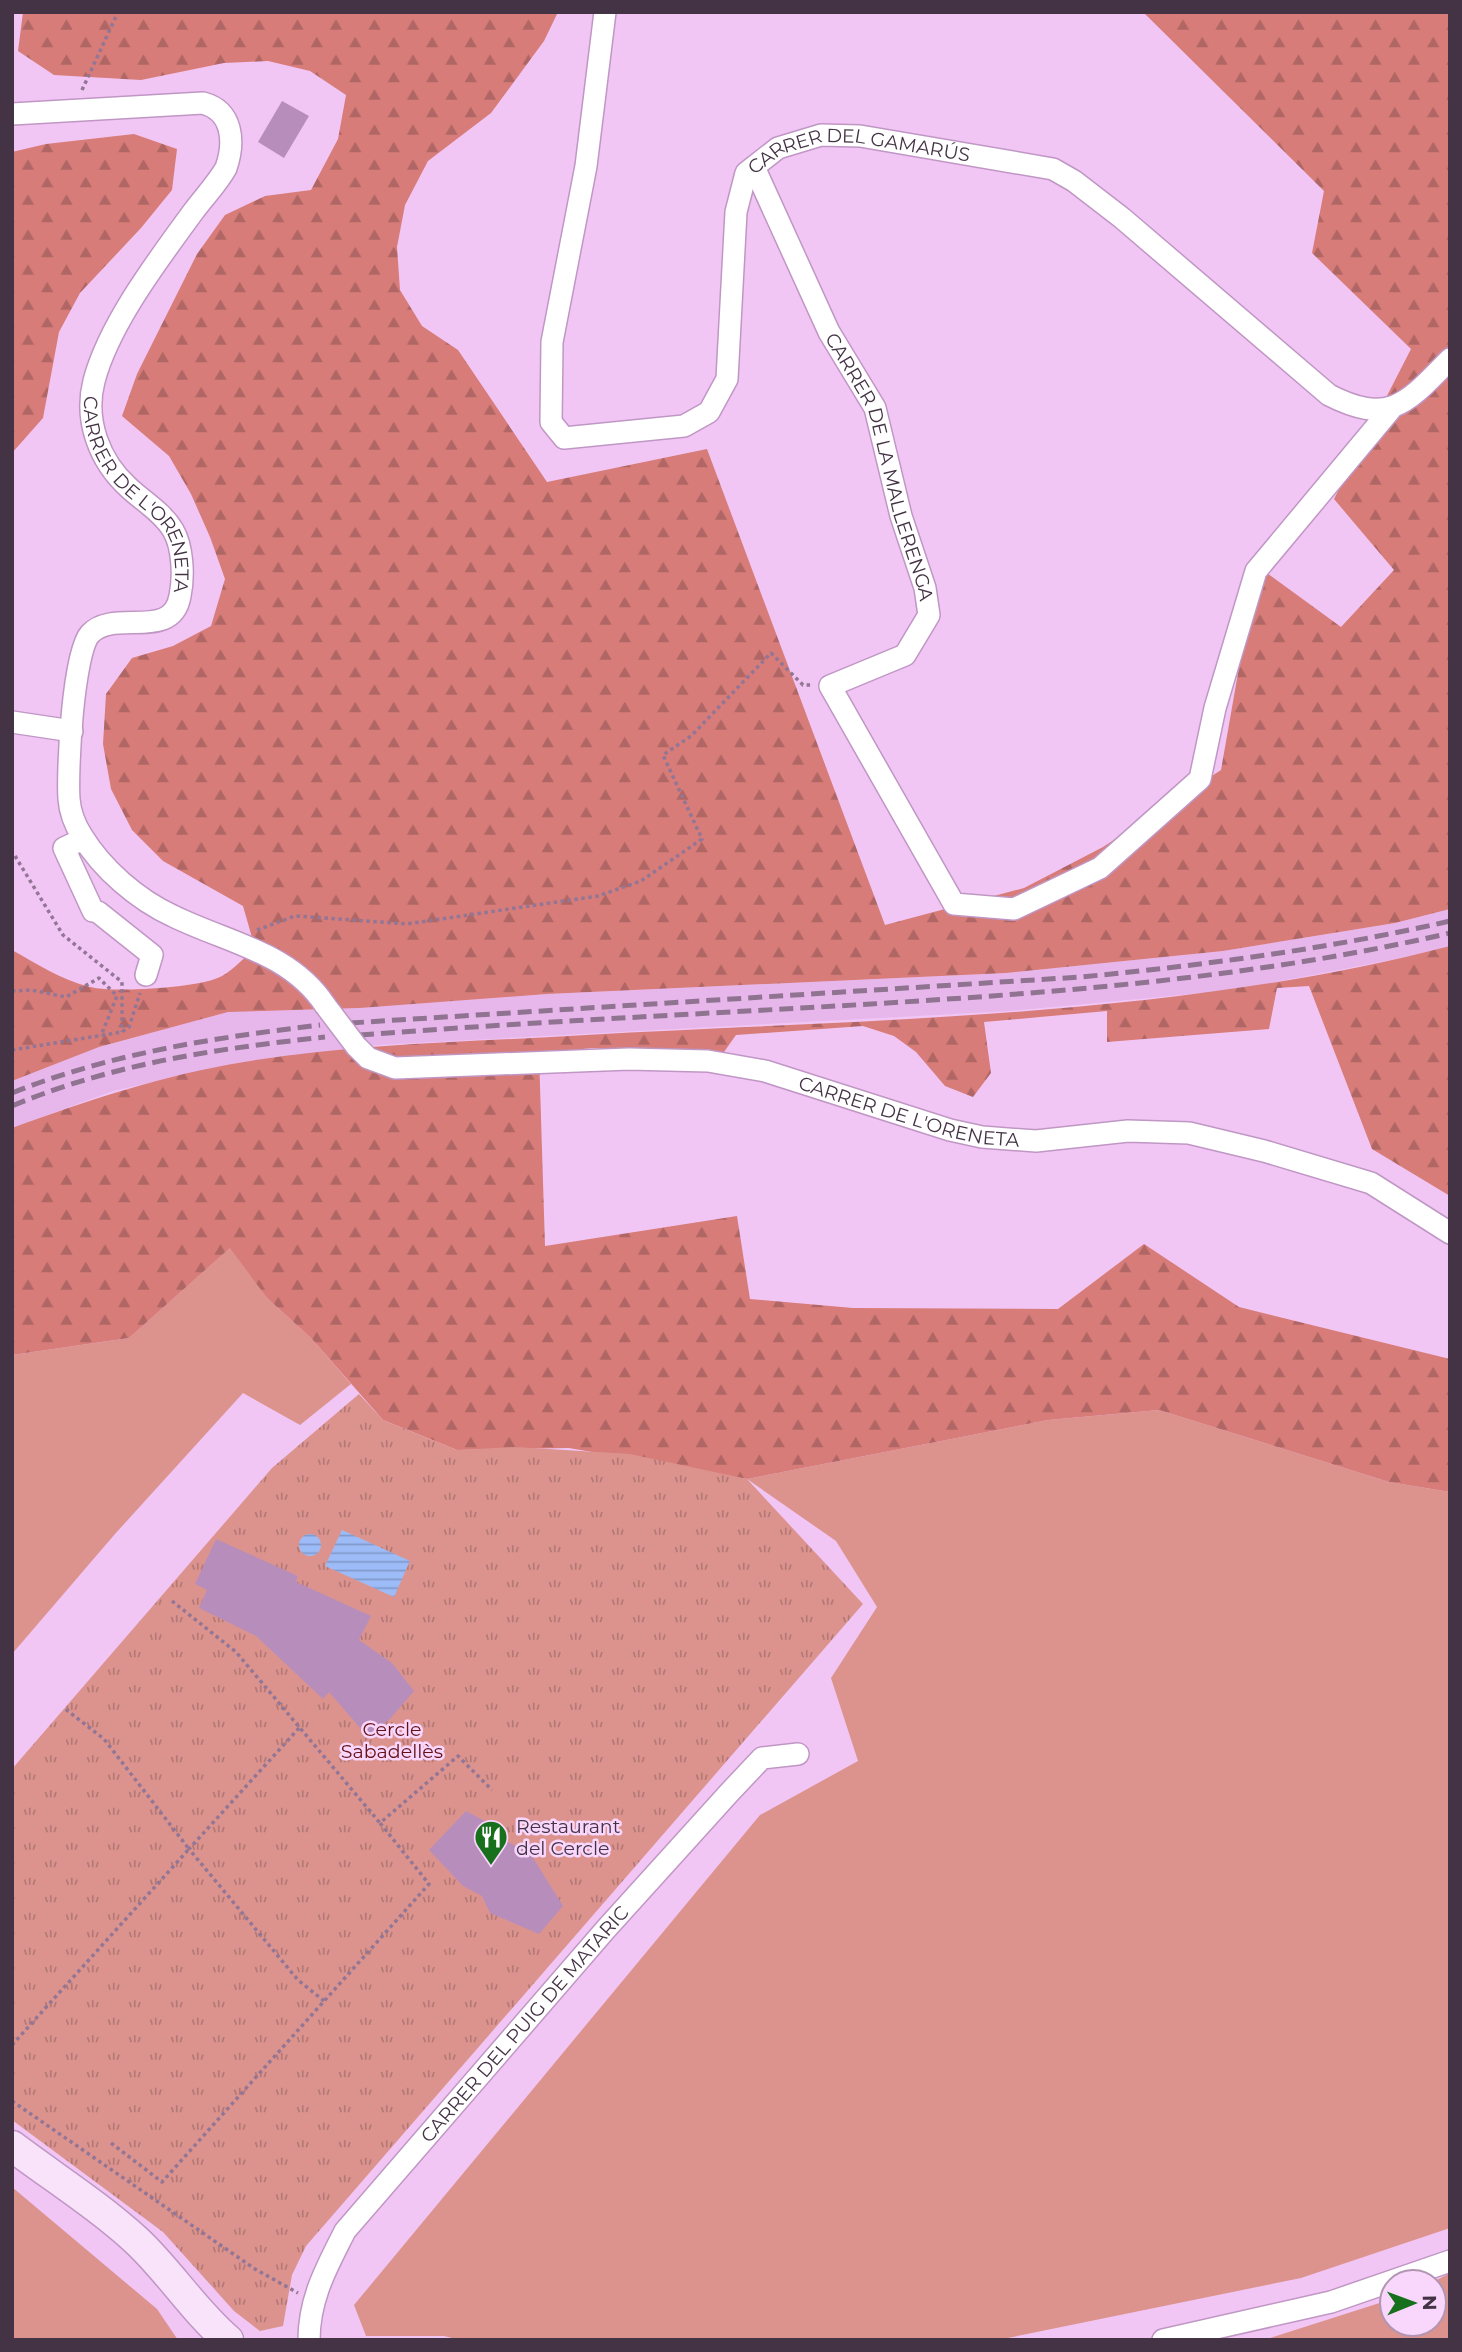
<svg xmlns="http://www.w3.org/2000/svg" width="1462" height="2352" font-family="Montserrat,sans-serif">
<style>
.built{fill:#e7b7ec}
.green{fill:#dc938e}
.forest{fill:url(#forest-firs)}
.park{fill:url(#park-tufts)}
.water{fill:url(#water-rules)}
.building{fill:#b78ebb}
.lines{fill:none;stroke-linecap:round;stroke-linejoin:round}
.street-casing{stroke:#c097c4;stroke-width:24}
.secondary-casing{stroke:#c097c4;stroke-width:33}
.path{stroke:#937695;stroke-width:3.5;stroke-dasharray:3.5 3.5;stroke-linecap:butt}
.street{stroke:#fff;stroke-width:21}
.secondary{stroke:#f8e3fa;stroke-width:30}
.rail{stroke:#8f7391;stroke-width:5;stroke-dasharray:14 7;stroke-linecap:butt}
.street-bridge-casing{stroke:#c097c4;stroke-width:24;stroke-linecap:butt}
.street-bridge{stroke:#fff;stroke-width:21}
.labels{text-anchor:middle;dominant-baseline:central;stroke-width:5;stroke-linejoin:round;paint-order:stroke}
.street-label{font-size:19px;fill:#443345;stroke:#f9d6fc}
.park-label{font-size:19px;fill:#641116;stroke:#f9d6fc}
.poi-label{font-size:19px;fill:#443345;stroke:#f9d6fc;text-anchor:start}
</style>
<defs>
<pattern id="forest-firs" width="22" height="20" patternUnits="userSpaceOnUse" patternTransform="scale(1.75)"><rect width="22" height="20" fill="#d77c78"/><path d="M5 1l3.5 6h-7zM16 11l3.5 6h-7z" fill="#b06664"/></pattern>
<pattern id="park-tufts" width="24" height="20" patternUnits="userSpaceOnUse" patternTransform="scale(1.75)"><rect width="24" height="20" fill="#dc938e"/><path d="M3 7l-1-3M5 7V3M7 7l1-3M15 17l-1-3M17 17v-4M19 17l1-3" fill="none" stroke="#b47976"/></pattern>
<pattern id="water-rules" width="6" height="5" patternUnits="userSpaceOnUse" patternTransform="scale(1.75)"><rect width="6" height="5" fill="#9dbcf7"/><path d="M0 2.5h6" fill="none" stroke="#8299ca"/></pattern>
</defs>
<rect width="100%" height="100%" fill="#f1c6f5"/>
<!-- built -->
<polygon class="built" points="1450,909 1450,946 1406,957 1235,990 1010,1011 379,1045 242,1062 113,1091 12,1128 12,1081 99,1047 228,1012 360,1008 547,994 1006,973 1223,951 1395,923"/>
<!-- green -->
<g class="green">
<polygon points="231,1247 267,1298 311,1338 351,1384 300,1425 243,1393 115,1534 12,1654 12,1355 129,1338"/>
<polygon points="1159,1410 1389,1482 1450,1492 1450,2228 1301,2278 998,2340 460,2340 444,2336 366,2336 354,2305 760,1815 858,1761 831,1678 877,1607 836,1541 747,1479 1048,1420"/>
<polygon points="12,2187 157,2309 178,2340 12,2340"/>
<polygon points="1450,2273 1450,2340 1264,2340 1392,2299 1392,2324 1434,2324 1433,2282"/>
</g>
<!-- forest -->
<g class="forest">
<path d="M23,12H558L544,41L491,113L428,161L405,205L397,247L400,290L422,326L458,350L547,482L707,449L885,925L1024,888L1103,847L1221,770L1256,571L1267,573L1341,627L1394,570L1334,499L1411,349L1312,253L1324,191L1143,12H1450V909L1395,923L1223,951L1006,973L547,994L360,1008L228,1012L99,1047L12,1081V950C37,964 62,980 90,987C114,993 201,988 222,976C234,969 245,957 255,948L243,906L163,861L132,830L111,789L103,744L106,694L132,658L173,646L211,626L225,579L210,537L191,494L169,456L122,416L137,374L197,254L225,215L265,196L311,190L338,139L346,95L310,71L268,61L224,63L141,80L54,75L18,51Z"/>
<polygon points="134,134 177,149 172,190 141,228 80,293 59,332 43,418 12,453 12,152 46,144"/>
<path d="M1450,946V1196L1372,1149L1309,986L1277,988L1269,1029L1107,1042V1011L984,1022L991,1073L973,1097L945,1086L916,1052L894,1036L863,1026L736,1035L724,1052L592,1048L539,1054L545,1246L737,1216L750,1299L853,1308L1058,1309L1144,1244L1239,1307L1450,1359V1492L1389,1482L1159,1410L1048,1420L747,1479L569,1448L457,1450L383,1420L311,1338L267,1298L230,1248L129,1338L12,1355V1128C88,1100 164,1075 244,1062C357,1043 472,1042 586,1035C871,1019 1173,1018 1450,946Z"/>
</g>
<!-- park -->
<polygon class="park" points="359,1394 383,1420 457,1450 515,1447 630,1454 747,1479 863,1604 306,2246 292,2275 283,2326 260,2331 234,2311 163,2232 12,2120 12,1769 272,1468"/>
<!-- water -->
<g class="water">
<polygon points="342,1530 410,1561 394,1597 325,1566"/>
<circle cx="310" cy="1545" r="11"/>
</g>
<!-- building -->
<g class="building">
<polygon points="282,101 309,116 284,158 258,142"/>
<polygon points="216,1539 298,1576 296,1582 371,1616 359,1640 392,1663 414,1691 391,1718 368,1737 329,1692 323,1699 256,1636 199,1608 207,1590 195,1584"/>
<polygon points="466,1811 496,1827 502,1839 530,1853 563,1906 539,1934 490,1913 482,1896 463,1886 429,1850"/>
</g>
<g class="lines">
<defs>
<g id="street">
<path id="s1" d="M605,12L586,166L552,342L551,422L564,438L684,426L709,412L727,379L736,212L746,173L778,148L821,135L860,136L1053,169L1074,181L1122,218L1329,395C1390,426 1407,403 1450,359"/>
<path id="s2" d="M12,114L203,103C233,111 235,142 226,168C217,184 204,197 193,212C158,260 109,324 94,381C84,420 99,461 129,488C143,501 163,513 173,530C183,547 184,577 180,596C172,642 114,608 90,634C73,653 67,771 69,799C70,812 75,825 82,836C102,869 138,900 173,916C228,943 290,952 325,1005"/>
<path id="s3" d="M754,167L829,332L875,408L901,516L925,588L929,615L905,655L830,686L954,904L1014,909L1100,868L1200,779L1215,708L1256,571L1391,409"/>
<polyline points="12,722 72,731"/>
<polyline points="83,839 64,848 93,911 98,912 152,955 146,975"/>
<path id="s4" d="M356,1046L368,1058L395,1068L629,1059L708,1061L765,1071L950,1130L982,1137L1036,1141L1128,1131L1189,1133L1264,1151L1371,1183L1450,1233"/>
<path id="s5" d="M309,2340C309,2298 327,2267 345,2231L606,1929L729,1793L762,1758L798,1754"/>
<polyline points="1163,2340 1331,2302 1450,2261"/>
</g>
<path id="secondary" d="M12,2146C53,2177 99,2206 137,2241C170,2272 194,2311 228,2340"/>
</defs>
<!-- street casing -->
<use href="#street" class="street-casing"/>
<!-- secondary casing -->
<use href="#secondary" class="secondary-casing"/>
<!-- path -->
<g class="path">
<polyline points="82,90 118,12"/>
<polyline points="15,856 63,935 122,982 122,1032"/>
<polyline points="257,930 295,916 407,924 598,896 641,881 702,839 663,755 691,736 771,653 803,685 813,685"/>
<polyline points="12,991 31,990 66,997 99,978 117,996 101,1036"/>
<polyline points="12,1050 122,1032 129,1027 140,993"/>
<polyline points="172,1601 236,1652 380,1823"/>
<polyline points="299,1728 189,1849 298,1980 324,2001"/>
<polyline points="12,2045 189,1849 104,1739 64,1708"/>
<polyline points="12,2101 255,2269 298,2293"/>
<polyline points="111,2143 162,2182 429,1884 380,1823 458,1756 492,1790"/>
</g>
<!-- street -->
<use href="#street" class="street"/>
<!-- secondary -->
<use href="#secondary" class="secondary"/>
<!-- rail -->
<g class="rail">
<path d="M350,1023L1081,977C1205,965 1328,949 1450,921"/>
<path d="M360,1035C530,1022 701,1014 871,1004C1066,992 1260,977 1450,933"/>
<path d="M12,1093C112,1053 213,1038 320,1025"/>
<path d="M12,1106C115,1063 215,1049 325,1037"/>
</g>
<defs>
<polyline id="street-bridge" points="325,1005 356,1046"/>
</defs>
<!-- street-bridge casing -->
<use href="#street-bridge" class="street-bridge-casing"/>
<!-- street-bridge -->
<use href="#street-bridge" class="street-bridge"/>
</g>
<!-- icons -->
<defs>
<symbol id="restaurant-pin" viewBox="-11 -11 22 30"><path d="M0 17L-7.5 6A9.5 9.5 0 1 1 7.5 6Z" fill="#17701b" stroke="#f9d6fc"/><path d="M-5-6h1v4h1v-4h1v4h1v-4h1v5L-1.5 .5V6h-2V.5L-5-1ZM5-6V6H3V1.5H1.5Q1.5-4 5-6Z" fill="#fff"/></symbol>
</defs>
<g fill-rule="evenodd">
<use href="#restaurant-pin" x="472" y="1818" width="38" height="52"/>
</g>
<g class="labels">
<!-- street labels -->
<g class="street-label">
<text stroke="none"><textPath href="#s1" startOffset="950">CARRER DEL GAMARÚS</textPath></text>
<text stroke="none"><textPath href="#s3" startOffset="327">CARRER DE LA MALLERENGA</textPath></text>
<text stroke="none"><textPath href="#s2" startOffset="651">CARRER DE L'ORENETA</textPath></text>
<text stroke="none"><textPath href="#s4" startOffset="567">CARRER DE L'ORENETA</textPath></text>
<text stroke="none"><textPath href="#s5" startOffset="390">CARRER DEL PUIG DE MATARIC</textPath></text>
</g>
<!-- park labels -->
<g class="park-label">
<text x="392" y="1729">Cercle<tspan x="392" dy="22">Sabadellès</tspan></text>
</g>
<!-- poi labels -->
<g class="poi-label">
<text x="516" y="1826">Restaurant<tspan x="516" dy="22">del Cercle</tspan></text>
</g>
</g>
<!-- border -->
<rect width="1462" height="2352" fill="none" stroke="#443345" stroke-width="28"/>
<!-- north arrow -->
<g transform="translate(1413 2303) rotate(89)"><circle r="33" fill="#f9d6fc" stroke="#b195b3" stroke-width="2"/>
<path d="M0-5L12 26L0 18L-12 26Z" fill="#17701b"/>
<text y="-10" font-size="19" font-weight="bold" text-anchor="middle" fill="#443345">N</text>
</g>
</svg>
